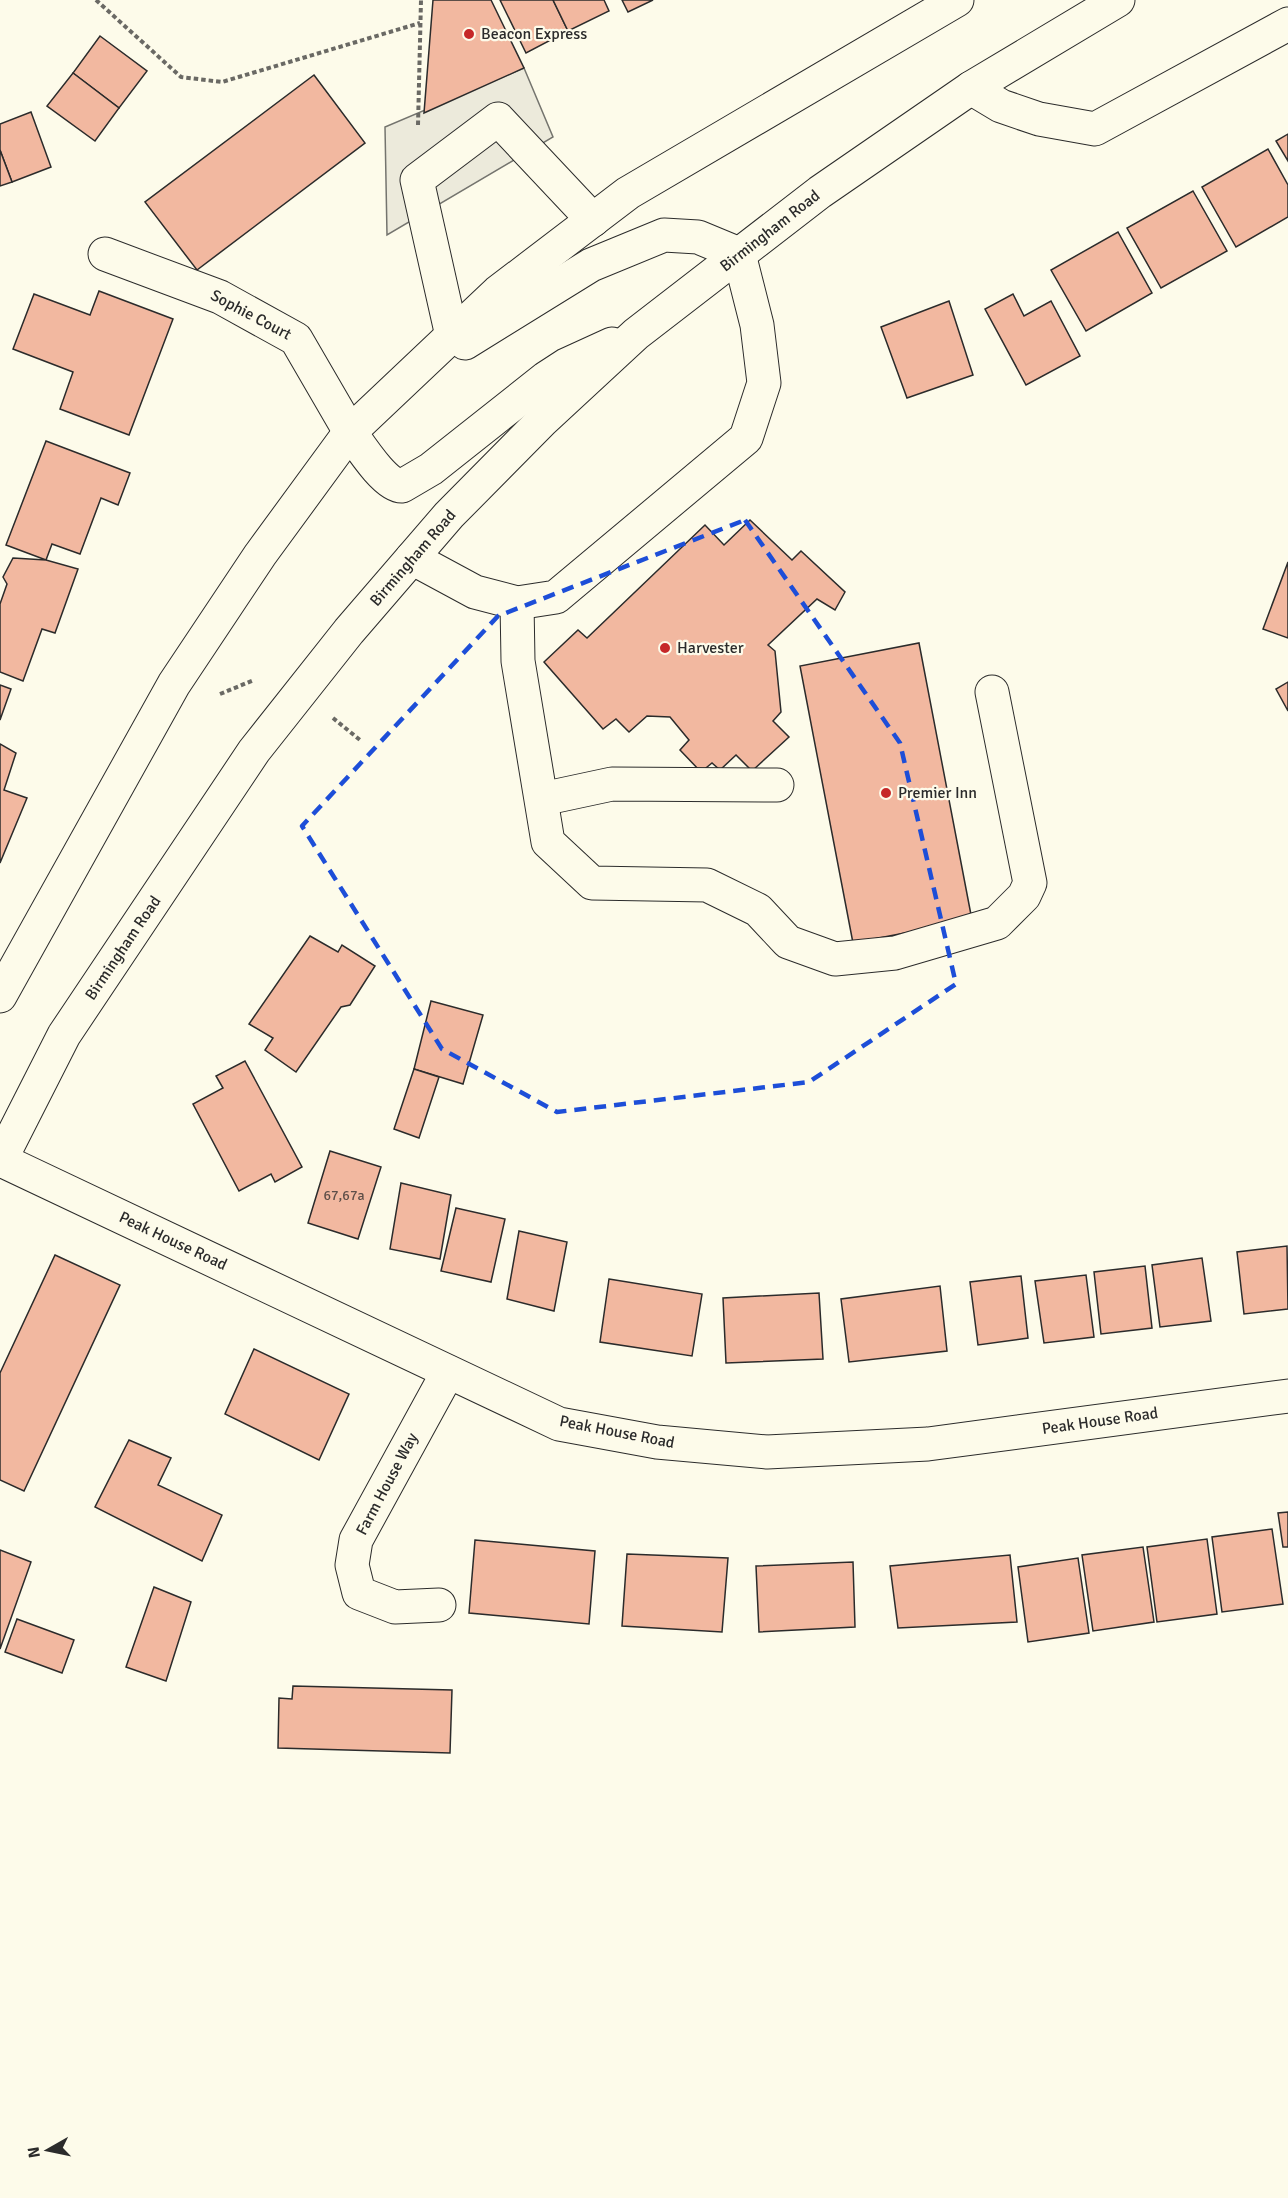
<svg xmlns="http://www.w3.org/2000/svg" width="1288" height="2198" font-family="Signika,sans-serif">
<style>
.parking{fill:#eceadb;stroke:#74746e;stroke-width:1.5}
.building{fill:#f2b8a0;stroke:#2b2b2b;stroke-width:1.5}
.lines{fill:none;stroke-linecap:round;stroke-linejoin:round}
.minor-casing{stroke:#2b2b2b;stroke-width:35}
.highway-casing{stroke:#2b2b2b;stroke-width:35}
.path{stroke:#6a6964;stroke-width:4;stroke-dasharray:4.5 3;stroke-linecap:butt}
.minor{stroke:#fdfbea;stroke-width:33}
.highway{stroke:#fdfbea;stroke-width:33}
.marked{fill:none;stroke:#1d4ed8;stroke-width:4.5;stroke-dasharray:12 8;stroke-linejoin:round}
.poi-dot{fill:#c62828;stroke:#fdfbea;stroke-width:2}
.labels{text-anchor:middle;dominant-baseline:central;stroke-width:4.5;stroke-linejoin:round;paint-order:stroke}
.number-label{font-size:14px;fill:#5d4e48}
.poi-label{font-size:16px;fill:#2b2b2b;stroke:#fdfbea;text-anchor:start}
.street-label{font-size:16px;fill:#2b2b2b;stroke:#fdfbea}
</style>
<rect width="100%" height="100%" fill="#fdfbea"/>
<!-- parking -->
<polygon class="parking" points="524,68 553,137 387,235 385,127"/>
<!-- building -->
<g class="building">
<polygon points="433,0 491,0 524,68 424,113"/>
<polygon points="500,0 553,0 568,31 526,53"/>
<polygon points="553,0 604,0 609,11 568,31"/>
<polygon points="622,0 653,0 628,12"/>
<polygon points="100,36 147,71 119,108 73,73"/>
<polygon points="73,73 119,108 95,141 47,106"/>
<polygon points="314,75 365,143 197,270 145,202"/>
<polygon points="31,112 51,167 12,182 0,150 0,124"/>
<polygon points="1288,134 1288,161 1276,141"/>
<polygon points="1268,149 1288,185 1288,217 1236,247 1202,187"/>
<polygon points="0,150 12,182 0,186"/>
<polygon points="1193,191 1227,251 1161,288 1127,228"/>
<polygon points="1118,232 1152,293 1086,331 1051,270"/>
<polygon points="99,291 173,319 129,435 60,409 73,372 13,349 34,294 90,315"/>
<polygon points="1013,294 1024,316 1051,301 1080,356 1026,385 985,309"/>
<polygon points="949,301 973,375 907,398 881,327"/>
<polygon points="46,441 130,473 118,505 101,498 80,554 52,544 46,560 6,545"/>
<polygon points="750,520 792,560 801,551 845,592 835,610 817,599 768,645 775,651 781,712 773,721 789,737 752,771 736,755 720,770 712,763 701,772 680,750 689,740 670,717 647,716 629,732 616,719 603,729 544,662 578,630 587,638 705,525 724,545"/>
<polygon points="13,558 46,560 78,569 55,633 42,629 23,681 0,672 0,604 7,584 3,577"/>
<polygon points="1288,562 1288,638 1263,629"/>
<polygon points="919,643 972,920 853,943 800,666"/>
<polygon points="1288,682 1288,711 1276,689"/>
<polygon points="0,685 11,689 0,720"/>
<polygon points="0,744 16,753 4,790 27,798 0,863"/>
<polygon points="310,936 338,952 342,945 375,966 350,1005 341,1007 296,1072 265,1050 273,1038 249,1024"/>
<polygon points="431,1001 483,1015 463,1084 414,1069"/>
<polygon points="245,1061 302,1167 275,1182 271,1174 239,1191 193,1104 223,1088 216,1076"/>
<polygon points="414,1069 439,1077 419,1138 394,1129"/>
<polygon points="330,1151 381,1167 358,1239 308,1223"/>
<polygon points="401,1183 451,1195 440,1259 390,1249"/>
<polygon points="456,1208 505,1219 491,1282 441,1271"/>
<polygon points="519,1231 567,1242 554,1311 507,1299"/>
<polygon points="1287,1246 1288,1309 1244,1314 1237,1252"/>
<polygon points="55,1255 120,1285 24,1491 0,1480 0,1373"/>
<polygon points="1202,1258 1211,1321 1160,1327 1152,1265"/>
<polygon points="1145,1266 1152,1328 1101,1334 1094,1272"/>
<polygon points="1086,1275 1094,1337 1044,1343 1035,1281"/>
<polygon points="1021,1276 1028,1338 978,1345 970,1282"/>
<polygon points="609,1279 702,1294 692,1356 600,1342"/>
<polygon points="940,1286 947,1351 849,1362 841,1299"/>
<polygon points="819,1293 823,1359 726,1363 723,1298"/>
<polygon points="254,1349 349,1394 319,1460 225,1414"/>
<polygon points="129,1440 171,1458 158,1485 222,1515 202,1561 95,1507"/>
<polygon points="1288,1512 1288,1547 1283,1547 1278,1513"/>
<polygon points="1272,1529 1283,1604 1222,1612 1212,1537"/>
<polygon points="1207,1539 1217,1614 1157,1622 1147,1547"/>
<polygon points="475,1540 595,1551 589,1624 469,1613"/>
<polygon points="1143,1547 1154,1622 1093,1631 1082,1555"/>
<polygon points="0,1550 31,1562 0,1649"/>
<polygon points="627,1554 728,1558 722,1632 622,1626"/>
<polygon points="1010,1555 1017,1622 898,1628 890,1566"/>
<polygon points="1078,1558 1089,1633 1028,1642 1018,1567"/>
<polygon points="853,1562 855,1627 759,1632 756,1566"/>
<polygon points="154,1587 191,1602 166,1681 126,1667"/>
<polygon points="17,1619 74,1640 62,1673 5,1652"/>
<polygon points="293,1686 452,1690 450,1753 278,1748 279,1698 292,1699"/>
</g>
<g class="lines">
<defs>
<g id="minor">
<polyline points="971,88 1001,106 1039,119 1095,129 1288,24"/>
<polyline points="105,254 220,297 296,339 350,432"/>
<polyline points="452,336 417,180 498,119 593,220"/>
<polyline points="412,558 475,592 517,603 556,597 746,438 764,383 757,325 739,254"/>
<polyline points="517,603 518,661 548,842 592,883 707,885 758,910 788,942 835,959 895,953 997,923 1024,896 1030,883 992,692"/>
<polyline points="542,799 612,784 777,785"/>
<polyline points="1,1160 559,1424 657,1442 767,1452 928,1444 1288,1396"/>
<polyline points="439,1605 395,1607 359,1593 352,1565 356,1540 448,1372"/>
</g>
<g id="highway">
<polyline points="465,343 591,265 664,235 698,237 739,254"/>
<path d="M350,432C360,446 386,487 402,486L431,469L546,378L566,365L612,344"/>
<polyline points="0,996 174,684 260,555 350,432 498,292 628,193 957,0"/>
<polyline points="0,1161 64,1035 254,751 349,631 449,515 542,421 636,334 820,192 971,88 1118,0"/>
</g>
</defs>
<!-- minor casing -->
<use href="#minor" class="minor-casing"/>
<!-- highway casing -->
<use href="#highway" class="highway-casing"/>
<!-- path -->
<g class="path">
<polyline points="96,0 181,77 222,82 420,23"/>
<polyline points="418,125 421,0"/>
<polyline points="220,694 254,680"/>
<polyline points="333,718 360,740"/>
</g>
<!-- minor -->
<use href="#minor" class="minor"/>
<!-- highway -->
<use href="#highway" class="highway"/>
</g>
<!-- marked area -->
<path class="marked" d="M745,520L900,743L956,984L809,1082L557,1112L442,1049L302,826L498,616Z"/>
<!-- markers -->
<g class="poi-dot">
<circle cx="469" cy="34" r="6"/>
<circle cx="665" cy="648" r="6"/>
<circle cx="886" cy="793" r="6"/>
</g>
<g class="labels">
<!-- number labels -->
<g class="number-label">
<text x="344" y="1195">67,67a</text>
</g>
<!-- poi labels -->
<g class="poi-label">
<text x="481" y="34">Beacon Express</text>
<text x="677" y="648">Harvester</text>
<text x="898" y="793">Premier Inn</text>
</g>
<!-- street labels -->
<g class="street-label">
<text transform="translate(770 231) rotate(-38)">Birmingham Road</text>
<text transform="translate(251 315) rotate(28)">Sophie Court</text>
<text transform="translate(413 558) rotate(-49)">Birmingham Road</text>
<text transform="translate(123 948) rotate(-56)">Birmingham Road</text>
<text transform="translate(173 1241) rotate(25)">Peak House Road</text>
<text transform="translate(1100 1421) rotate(-8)">Peak House Road</text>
<text transform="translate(617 1432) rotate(11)">Peak House Road</text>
<text transform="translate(387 1484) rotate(-62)">Farm House Way</text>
</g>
</g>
<!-- north arrow -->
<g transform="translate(48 2150) rotate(261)" stroke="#fdfbea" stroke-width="4.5" paint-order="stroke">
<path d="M0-4.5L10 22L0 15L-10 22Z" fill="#2b2b2b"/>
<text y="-9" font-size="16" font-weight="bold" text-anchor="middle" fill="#2b2b2b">N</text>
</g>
</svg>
